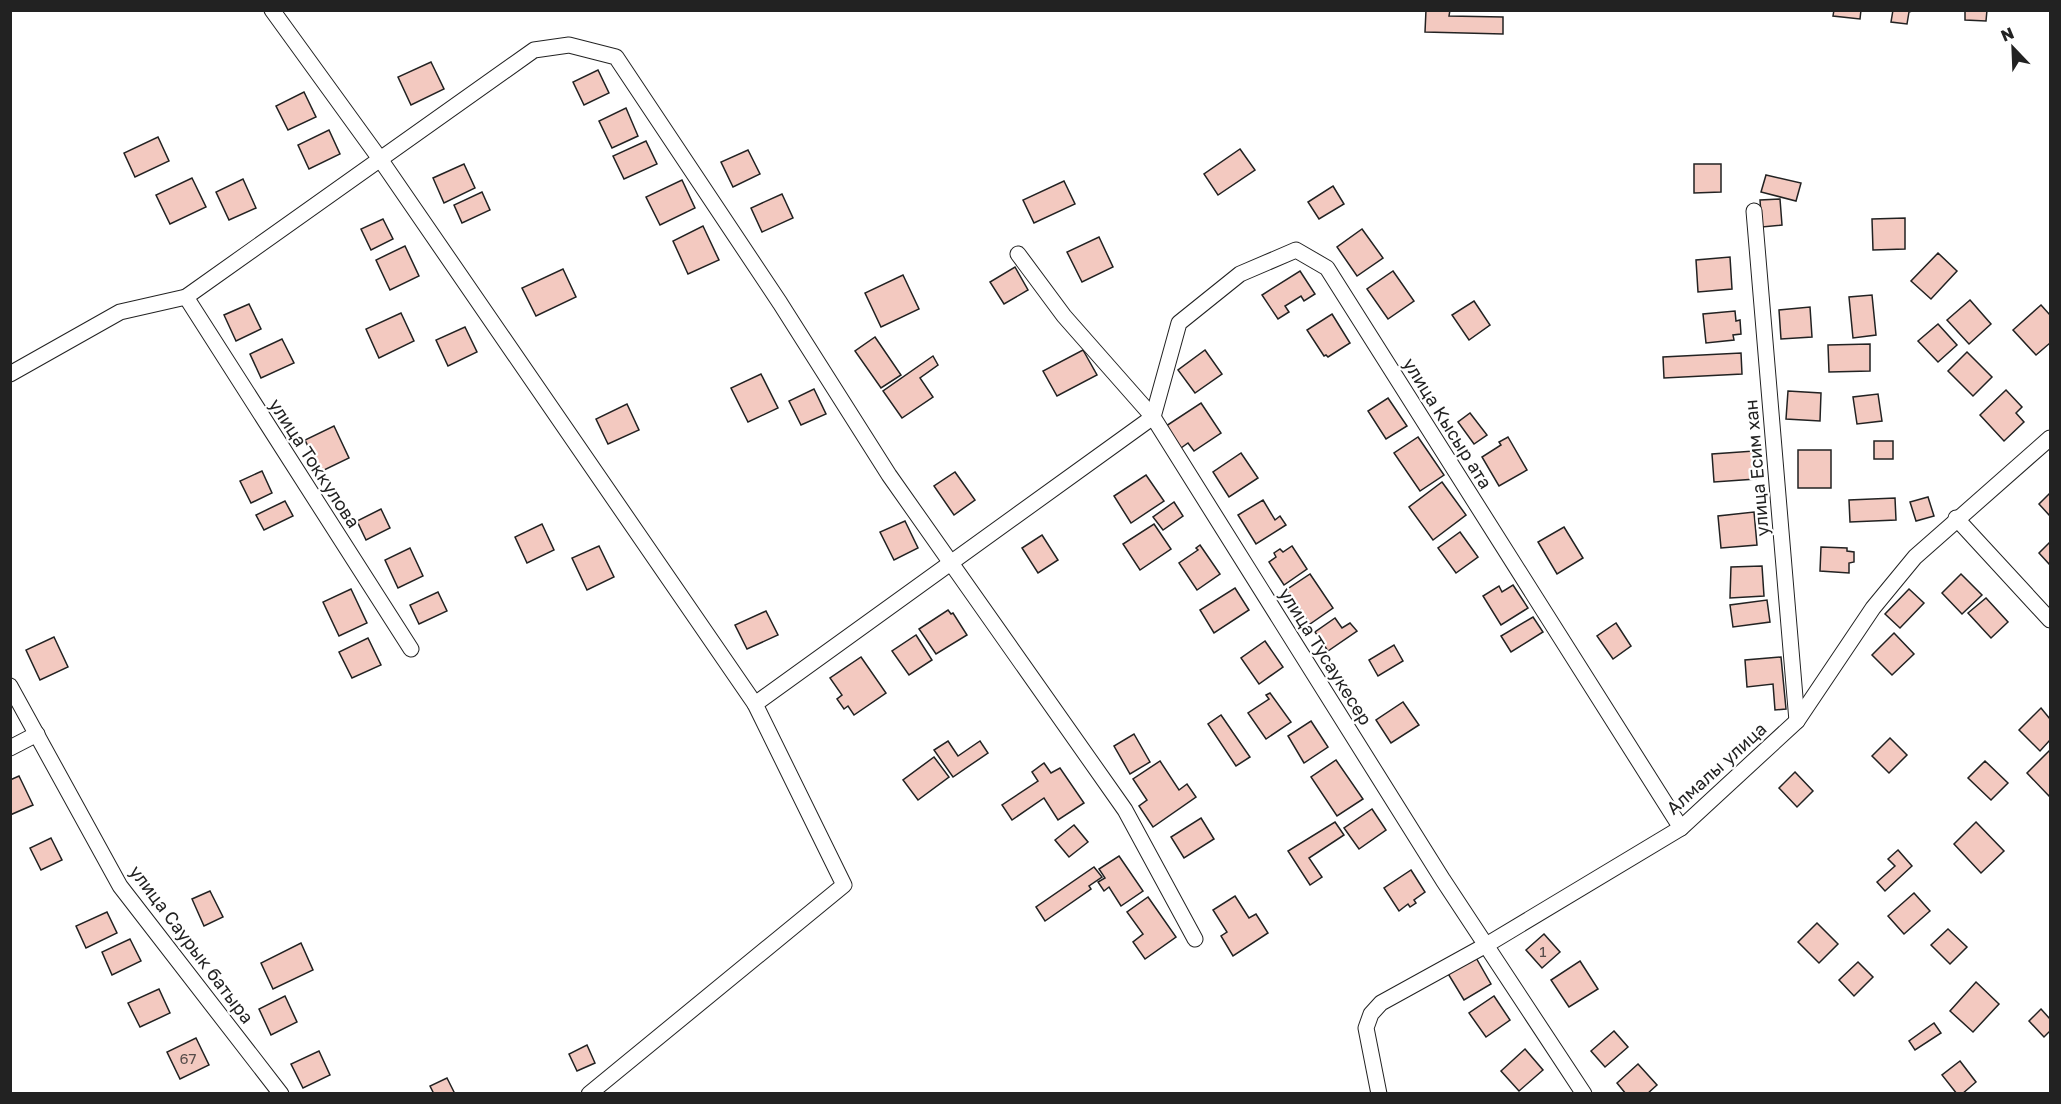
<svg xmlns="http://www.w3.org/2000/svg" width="2061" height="1104" font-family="'Golos Text',sans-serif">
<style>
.building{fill:#f3c9c0;stroke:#222;stroke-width:1.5}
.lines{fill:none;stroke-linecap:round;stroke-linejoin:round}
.street-casing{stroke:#222;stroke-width:17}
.street{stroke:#fff;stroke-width:15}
.labels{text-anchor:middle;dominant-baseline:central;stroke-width:4.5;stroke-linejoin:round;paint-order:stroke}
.number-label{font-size:15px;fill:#564c4a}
.street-label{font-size:18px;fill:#222;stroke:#fff}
</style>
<rect width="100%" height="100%" fill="#fff"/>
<!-- building -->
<g class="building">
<polygon points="1426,10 1450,10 1449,16 1503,17 1503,34 1425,32"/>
<polygon points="1834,10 1861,10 1860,19 1833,16"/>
<polygon points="1893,10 1915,10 1909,12 1907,24 1891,22"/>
<polygon points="1965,10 1987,10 1986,21 1965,20"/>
<polygon points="431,62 444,89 411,105 398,77"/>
<polygon points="598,70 609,93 584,105 573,82"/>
<polygon points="304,92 316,117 288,130 276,106"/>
<polygon points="626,108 638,136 612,148 599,121"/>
<polygon points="329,130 340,154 309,169 298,145"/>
<polygon points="158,137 169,161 135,177 124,153"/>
<polygon points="646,141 657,164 624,179 613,156"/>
<polygon points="1240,149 1255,170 1218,195 1204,174"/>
<polygon points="748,150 760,174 733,187 721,162"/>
<polygon points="464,164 475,188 444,203 433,178"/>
<polygon points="1694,164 1721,164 1721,192 1694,193"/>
<polygon points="1766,175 1801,183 1796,201 1761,192"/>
<polygon points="192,178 206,207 170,224 156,195"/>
<polygon points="243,179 256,208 229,220 216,192"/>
<polygon points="682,180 695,208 660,225 646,197"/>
<polygon points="1064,181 1075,204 1034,223 1023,200"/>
<polygon points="1333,186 1344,204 1319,219 1308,202"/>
<polygon points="482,192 490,210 462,223 454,205"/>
<polygon points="782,194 793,218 762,232 751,208"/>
<polygon points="1780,199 1782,225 1762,227 1760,200"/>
<polygon points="1905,218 1905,249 1873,250 1872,219"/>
<polygon points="383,219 393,239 371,250 361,229"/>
<polygon points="703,226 719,260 688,274 673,241"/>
<polygon points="1362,229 1383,258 1357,276 1337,247"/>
<polygon points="1099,237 1113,267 1082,282 1067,252"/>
<polygon points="405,246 419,276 390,290 376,260"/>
<polygon points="1938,253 1957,271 1931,299 1911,281"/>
<polygon points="1730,257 1732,289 1698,292 1696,260"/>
<polygon points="1015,267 1028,290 1004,304 990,282"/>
<polygon points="563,269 576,297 536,316 522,288"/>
<polygon points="1300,271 1315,294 1304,301 1301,296 1285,306 1289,312 1278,319 1262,295"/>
<polygon points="1393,271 1414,301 1388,319 1367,289"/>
<polygon points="903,275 919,309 881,327 865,293"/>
<polygon points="1872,295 1876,335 1853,338 1849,297"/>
<polygon points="1970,300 1991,324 1969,344 1947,320"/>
<polygon points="1474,301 1490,325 1469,340 1452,315"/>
<polygon points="249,304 261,329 236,341 224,315"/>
<polygon points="2041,305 2050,315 2050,343 2036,355 2013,330"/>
<polygon points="1810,307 1812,337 1781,339 1779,310"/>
<polygon points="1735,311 1736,321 1740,320 1741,334 1733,335 1734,340 1706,343 1703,314"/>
<polygon points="401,313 414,341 379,358 366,329"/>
<polygon points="1332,314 1350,343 1328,357 1326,355 1324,356 1307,330"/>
<polygon points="1938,324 1957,345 1938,362 1918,341"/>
<polygon points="465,327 477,352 448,366 436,340"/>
<polygon points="875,337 901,375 881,388 855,351"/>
<polygon points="282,339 294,363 261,378 250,354"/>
<polygon points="1870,344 1870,371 1829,372 1828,345"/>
<polygon points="1083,350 1097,375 1057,396 1043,371"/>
<polygon points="1205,350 1222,374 1195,393 1178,370"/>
<polygon points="1967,352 1992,377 1973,396 1948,371"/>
<polygon points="1741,353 1742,374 1664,378 1663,357"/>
<polygon points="933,356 938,365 920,378 933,397 902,418 883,391"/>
<polygon points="761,374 778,408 748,422 731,388"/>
<polygon points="814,389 826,414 801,425 789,401"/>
<polygon points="2006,390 2022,407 2016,413 2024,422 2004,441 1980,415"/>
<polygon points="1788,391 1821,393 1820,421 1786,419"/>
<polygon points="1878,394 1882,421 1857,424 1853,397"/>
<polygon points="1388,398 1407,426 1386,439 1368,411"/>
<polygon points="1201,403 1221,433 1194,451 1188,443 1181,448 1166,426"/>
<polygon points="627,404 639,430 608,444 596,419"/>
<polygon points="1470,413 1487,435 1474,444 1458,422"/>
<polygon points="334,426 349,458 320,472 305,440"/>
<polygon points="1418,437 1444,475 1420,491 1394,453"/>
<polygon points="1508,437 1527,470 1499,486 1482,457 1501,445 1499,442"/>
<rect x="1874" y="441" width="19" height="18"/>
<rect x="1798" y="450" width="33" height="38"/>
<polygon points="1754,451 1756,479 1714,482 1712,454"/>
<polygon points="1241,453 1258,478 1229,497 1213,472"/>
<polygon points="262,471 272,493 251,503 240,481"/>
<polygon points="955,472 975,500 954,515 934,486"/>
<polygon points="1146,475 1164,501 1131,523 1114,496"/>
<polygon points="1442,482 1466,515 1433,540 1409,507"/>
<polygon points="2050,493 2050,516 2039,504"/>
<polygon points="1928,497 1934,516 1916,521 1910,502"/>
<polygon points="1895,498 1896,520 1850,522 1849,500"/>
<polygon points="1263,500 1275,520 1280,516 1286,525 1256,544 1238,515"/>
<polygon points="285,501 293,516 264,530 256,515"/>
<polygon points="1174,502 1183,516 1163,530 1153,517"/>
<polygon points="381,509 390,528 366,540 357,521"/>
<polygon points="1754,512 1757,545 1721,548 1718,516"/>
<polygon points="905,521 918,548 894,560 880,532"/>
<polygon points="542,524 554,550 527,563 515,537"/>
<polygon points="1154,524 1171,549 1140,570 1123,544"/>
<polygon points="1564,527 1583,558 1557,574 1538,542"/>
<polygon points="1460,532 1478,557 1456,573 1438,548"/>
<polygon points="1042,535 1058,560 1038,573 1022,548"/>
<polygon points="2050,542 2050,565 2039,553"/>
<polygon points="1200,545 1220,574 1197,590 1179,563 1198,550 1196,548"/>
<polygon points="599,546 614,577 587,590 572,558"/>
<polygon points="1292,546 1307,569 1284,585 1269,562 1276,557 1274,553 1280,549 1283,552"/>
<polygon points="1821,547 1847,548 1847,551 1854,552 1854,562 1849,563 1849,573 1820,571"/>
<polygon points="410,548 423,576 398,588 385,560"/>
<polygon points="1762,566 1764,596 1730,598 1731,567"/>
<polygon points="1310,574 1333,608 1310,624 1286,590"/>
<polygon points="1961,574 1982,595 1962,614 1942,593"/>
<polygon points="1513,585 1528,608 1501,625 1483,596 1499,586 1502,592"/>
<polygon points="1235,588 1249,610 1214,633 1200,610"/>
<polygon points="351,589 367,623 339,636 323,602"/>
<polygon points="1909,589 1924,603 1900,628 1885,614"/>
<polygon points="438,592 447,611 419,624 410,605"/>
<polygon points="1986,598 2008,622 1991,638 1968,613"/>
<polygon points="1767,600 1770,622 1733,627 1730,605"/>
<polygon points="948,610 951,614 953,613 967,635 936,654 919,629"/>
<polygon points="766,611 778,635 747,649 735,625"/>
<polygon points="1533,617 1543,632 1511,652 1501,636"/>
<polygon points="1335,618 1342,628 1350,623 1357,631 1328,651 1315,632"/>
<polygon points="1616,623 1631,646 1613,659 1597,636"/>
<polygon points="1894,633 1914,654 1892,675 1872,655"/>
<polygon points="916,635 932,660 909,675 892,651"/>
<polygon points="54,637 68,667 40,680 26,650"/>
<polygon points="368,638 381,665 352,678 339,652"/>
<polygon points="1265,641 1283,667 1259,684 1241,658"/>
<polygon points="1394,645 1403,661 1378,676 1369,660"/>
<polygon points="861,657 886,693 854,715 848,706 844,709 837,699 842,695 830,678"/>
<polygon points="1781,657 1786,709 1775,710 1773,684 1747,687 1745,660"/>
<polygon points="1270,693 1291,722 1266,739 1248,713 1269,699 1266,695"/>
<polygon points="1403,702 1419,725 1391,743 1376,720"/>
<polygon points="2041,708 2050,719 2050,740 2040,751 2019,730"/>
<polygon points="1221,715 1250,757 1236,766 1208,724"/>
<polygon points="1311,721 1328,747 1304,763 1288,736"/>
<polygon points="1134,734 1150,762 1130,774 1114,746"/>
<polygon points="1890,738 1907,755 1889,773 1872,756"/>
<polygon points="948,741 958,756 980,741 988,753 953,777 934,750"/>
<polygon points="2050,750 2050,794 2049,796 2027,773"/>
<polygon points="934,757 949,777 918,800 903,780"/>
<polygon points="1336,760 1363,799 1337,816 1311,777"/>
<polygon points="1160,761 1179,790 1187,784 1196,797 1153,827 1139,806 1147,800 1133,779"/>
<polygon points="1985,761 2008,783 1991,800 1968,778"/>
<polygon points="1044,763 1051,773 1060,768 1084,803 1058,820 1044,798 1012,820 1002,805 1038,781 1032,772"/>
<polygon points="1795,772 1813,791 1797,807 1779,788"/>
<polygon points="19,776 33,805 10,815 10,780"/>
<polygon points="1372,809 1386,830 1359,849 1344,828"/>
<polygon points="1201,818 1214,839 1184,858 1171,837"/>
<polygon points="1335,822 1344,835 1309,858 1322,877 1310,885 1288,851"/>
<polygon points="1976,822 2004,851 1981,873 1954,844"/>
<polygon points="1074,825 1088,842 1069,857 1055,840"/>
<polygon points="51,838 62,860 41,870 30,848"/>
<polygon points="1898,850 1912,866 1885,891 1877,882 1895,866 1888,859"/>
<polygon points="1119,856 1143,891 1121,906 1109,887 1104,891 1098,882 1105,878 1099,869"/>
<polygon points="1094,867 1102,877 1089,886 1091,889 1045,921 1036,907"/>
<polygon points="1411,870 1425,892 1414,900 1416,903 1410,907 1408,904 1399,911 1384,888"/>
<polygon points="210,891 223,917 204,926 192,899"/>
<polygon points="1914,893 1930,911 1904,934 1888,916"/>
<polygon points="1235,896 1249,918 1256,914 1268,933 1233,956 1221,936 1227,932 1213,910"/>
<polygon points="1148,897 1176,937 1145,959 1133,942 1143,934 1127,912"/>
<polygon points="107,912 117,933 86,948 76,926"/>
<polygon points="1817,923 1838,944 1819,963 1798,942"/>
<polygon points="1948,929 1967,947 1950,964 1931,945"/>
<polygon points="1544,934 1560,952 1542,968 1526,950"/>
<polygon points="130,939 141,961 112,975 102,952"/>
<polygon points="301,943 313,970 273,989 261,963"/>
<polygon points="1475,956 1491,984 1464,1000 1447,972"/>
<polygon points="1580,961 1598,989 1569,1007 1551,980"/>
<polygon points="1858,962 1873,977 1854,996 1839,980"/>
<polygon points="1976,982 1999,1004 1973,1032 1950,1011"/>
<polygon points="159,989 170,1013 140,1027 128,1003"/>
<polygon points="285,996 297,1022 271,1035 259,1009"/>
<polygon points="1494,996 1510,1020 1486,1037 1469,1013"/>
<polygon points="2041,1009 2050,1019 2050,1031 2044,1037 2029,1021"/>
<polygon points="1934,1023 1941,1033 1915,1050 1909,1041"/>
<polygon points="1614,1031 1628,1047 1605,1067 1591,1051"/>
<polygon points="196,1038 209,1065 180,1079 167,1052"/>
<polygon points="587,1045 595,1063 577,1071 569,1054"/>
<polygon points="1525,1049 1543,1070 1519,1091 1501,1071"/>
<polygon points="319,1051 330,1075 303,1088 291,1064"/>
<polygon points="1960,1061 1976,1082 1962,1094 1957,1094 1942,1075"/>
<polygon points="1638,1064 1657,1085 1647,1094 1626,1094 1617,1083"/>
<polygon points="447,1078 455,1094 434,1094 430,1086"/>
</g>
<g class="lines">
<defs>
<g id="street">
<polyline points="272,10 380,159 755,704"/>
<polyline points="1754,211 1797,721"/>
<polyline points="1018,254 1064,316 1153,417 1443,880 1584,1094"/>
<polyline points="186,297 411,649"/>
<polyline points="10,374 120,312 186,297 534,50 569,45 616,57 780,303 889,475 1125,810 1195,939"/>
<polyline points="1956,518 2050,620"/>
<polyline points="10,686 120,886 281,1094"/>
<polyline points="10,748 37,734"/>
<polyline points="589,1094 844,885 755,704 1153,417 1179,323 1240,274 1296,250 1327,268 1681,828"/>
<polyline points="1379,1094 1366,1028 1371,1014 1381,1003 1488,944 1681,828 1797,721 1873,608 1915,557 2050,438"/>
</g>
</defs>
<!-- street casing -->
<use href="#street" class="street-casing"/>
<!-- street -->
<use href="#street" class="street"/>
</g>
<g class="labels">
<!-- number labels -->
<g class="number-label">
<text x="1543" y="951">1</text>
<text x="188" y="1058">67</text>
</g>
<!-- street labels -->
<g class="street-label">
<text transform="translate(1448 423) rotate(58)">улица Кысыр ата</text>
<text transform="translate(315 463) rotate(57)">улица Токкулова</text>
<text transform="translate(1756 468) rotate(-95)">улица Есим хан</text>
<text transform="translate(1326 656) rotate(58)">улица Тусаукесер</text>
<text transform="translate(1716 768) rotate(-42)">Алмалы улица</text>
<text transform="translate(192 944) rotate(53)">улица Саурык батыра</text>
</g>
</g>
<!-- border -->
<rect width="2061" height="1104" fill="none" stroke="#222222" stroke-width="24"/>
<!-- north arrow -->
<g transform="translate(2013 48) rotate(337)" stroke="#ffffff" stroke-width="4.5" paint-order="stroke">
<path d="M0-4.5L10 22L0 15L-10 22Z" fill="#222222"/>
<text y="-9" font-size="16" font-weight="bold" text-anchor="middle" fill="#222222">N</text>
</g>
</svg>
